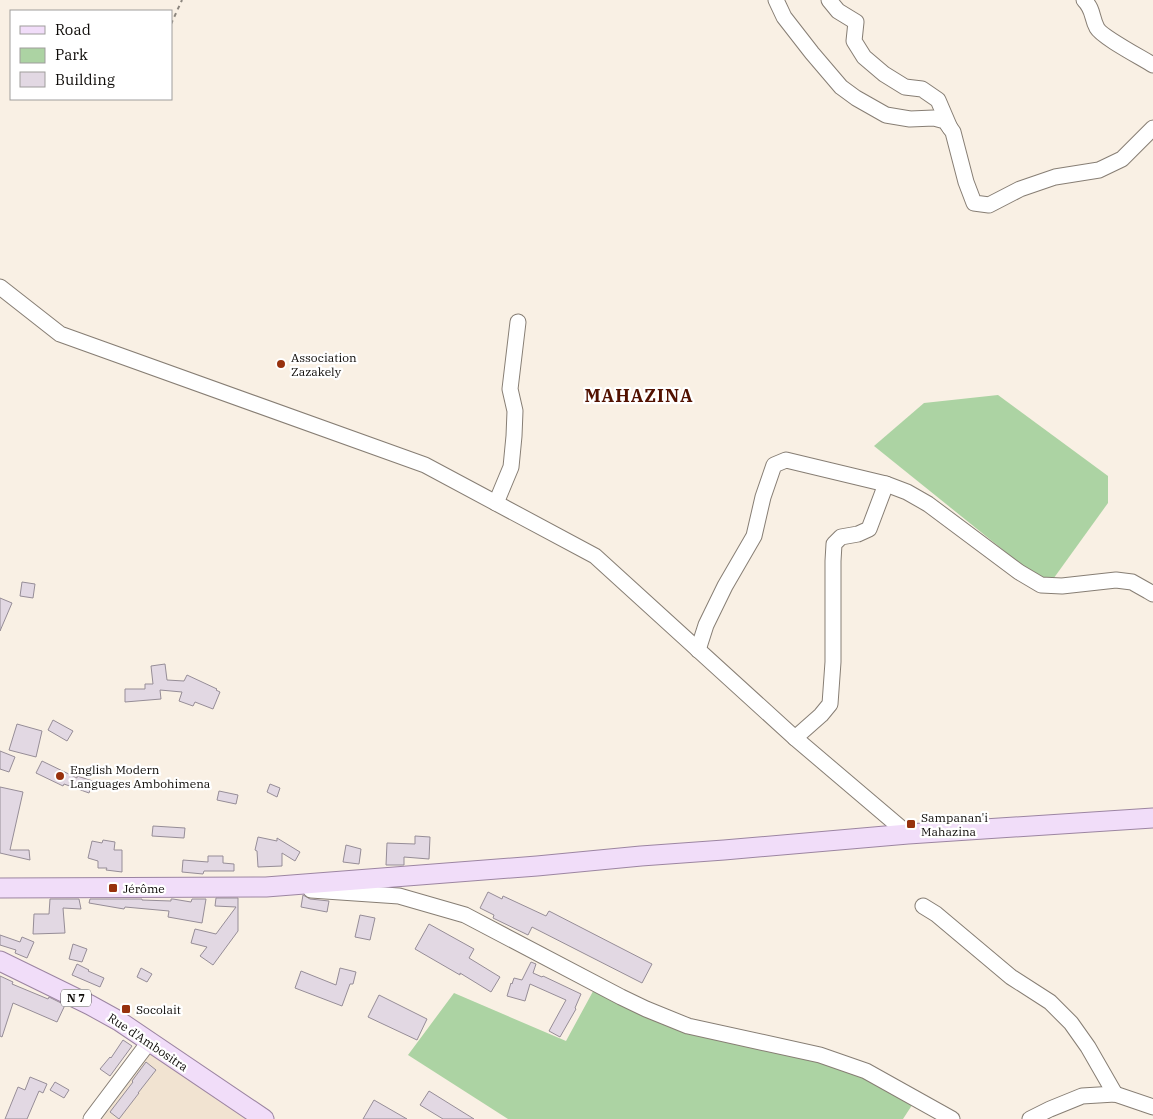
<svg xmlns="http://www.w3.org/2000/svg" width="1153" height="1119" font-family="'IBM Plex Serif',serif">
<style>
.built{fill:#f1e3d1}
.green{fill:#acd3a3}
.building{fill:#e2d8e3;stroke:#968d97}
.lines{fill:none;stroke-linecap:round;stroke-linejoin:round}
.minor-casing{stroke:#877e74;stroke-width:17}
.major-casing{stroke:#9c85a2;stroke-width:21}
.path{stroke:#8c867e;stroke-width:2;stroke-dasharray:4 4;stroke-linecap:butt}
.minor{stroke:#fff;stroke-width:15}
.major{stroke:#f1ddf9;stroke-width:19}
.poi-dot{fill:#97310d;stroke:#fff;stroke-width:2}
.labels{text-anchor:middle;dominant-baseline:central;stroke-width:4.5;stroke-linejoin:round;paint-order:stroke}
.shield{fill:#fff;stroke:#565452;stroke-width:1}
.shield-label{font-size:11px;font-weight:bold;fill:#0e0b08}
.poi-label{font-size:12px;fill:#0e0b08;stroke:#fff;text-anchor:start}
.street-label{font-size:12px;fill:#0e0b08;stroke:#fff}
.district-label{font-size:18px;font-weight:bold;letter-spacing:1px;fill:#521100;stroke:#fff}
</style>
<rect width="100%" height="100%" fill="#f9f0e4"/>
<!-- built -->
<polygon class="built" points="152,1052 249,1119 102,1119"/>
<!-- green -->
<g class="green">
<polygon points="998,395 1108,476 1108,503 1051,582 1038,578 874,446 924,403"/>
<polygon points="597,984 646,1009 820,1055 916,1099 903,1119 508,1119 408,1055 454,993 566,1041"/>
</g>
<!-- building -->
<g class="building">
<polygon points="22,582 35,584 33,598 20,596"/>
<polygon points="0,598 12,603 0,631"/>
<polygon points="165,664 167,680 184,681 187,675 217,689 216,690 220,692 213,709 195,702 193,706 179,701 182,692 160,690 161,699 125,702 125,689 145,689 145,684 153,684 151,666"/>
<polygon points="53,720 73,731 67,741 48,730"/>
<polygon points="17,724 42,731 36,757 9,750"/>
<polygon points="0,751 15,757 9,772 0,769"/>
<polygon points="42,761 77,778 77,776 93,781 89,793 64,784 63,786 36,773"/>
<polygon points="270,784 280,788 277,797 267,792"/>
<polygon points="0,787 23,792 10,850 29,850 30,860 0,853"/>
<polygon points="219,791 238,795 236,804 217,800"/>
<polygon points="153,826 185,828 184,838 152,836"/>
<polygon points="415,836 430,837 429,859 404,857 404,865 386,865 387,843 415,844"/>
<polygon points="258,837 277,841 277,838 300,852 295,861 282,853 282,866 258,867 257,851 255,850"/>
<polygon points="103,840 115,842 114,850 122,850 122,872 106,870 107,868 98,868 98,861 88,858 92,841 102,843"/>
<polygon points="346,845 361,849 359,864 343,862"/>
<polygon points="208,856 223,856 223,863 234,864 234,871 204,871 203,874 182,872 183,860 208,862"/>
<polygon points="488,892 502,899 503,896 546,916 549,911 652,964 642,983 532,927 528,935 493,918 494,915 480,908"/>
<polygon points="303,895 310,899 329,901 327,912 301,907"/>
<polygon points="216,898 238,898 238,931 213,965 200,956 207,947 191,943 195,929 216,934 236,907 215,906"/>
<polygon points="50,899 79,899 81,909 63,908 65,933 33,934 34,914 49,914"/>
<polygon points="90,899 142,899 142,900 171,901 171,899 173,899 191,902 192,899 206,899 202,923 168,917 169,911 125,907 124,909 89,903"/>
<polygon points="360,915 375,918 370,940 355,937"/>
<polygon points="429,924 474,949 469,958 500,977 491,992 460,973 460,975 415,949"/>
<polygon points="0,935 20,942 22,937 34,942 27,958 15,953 16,950 0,945"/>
<polygon points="73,944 87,949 82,962 69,959"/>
<polygon points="531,962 536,964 533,973 542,977 543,976 581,994 575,1008 576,1009 560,1037 549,1031 566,1000 530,984 525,1001 507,996 511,983 512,984 514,978 522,980"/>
<polygon points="77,964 89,970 88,971 104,978 100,987 72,975"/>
<polygon points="141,968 152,974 147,982 137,977"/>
<polygon points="340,968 356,972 353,984 350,984 342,1006 295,988 301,971 336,985"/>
<polygon points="0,976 13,982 12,984 48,999 49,997 65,1005 57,1022 13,1003 2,1037 0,1036"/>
<polygon points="379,995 427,1019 417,1040 368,1017"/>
<polygon points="123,1040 132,1046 110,1076 100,1069 110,1057 111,1058"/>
<polygon points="146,1062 156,1070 138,1093 139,1093 119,1119 110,1112 133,1082 132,1081"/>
<polygon points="30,1077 47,1084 43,1093 39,1091 27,1119 5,1119 18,1087 25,1090"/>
<polygon points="55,1082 69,1090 64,1098 50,1090"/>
<polygon points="429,1091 474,1119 443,1119 420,1105"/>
<polygon points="374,1100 407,1119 363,1119"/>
</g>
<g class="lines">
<defs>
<g id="minor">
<polyline points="776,0 784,17 812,53 841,87 856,98 886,115 910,119 934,118 945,121 953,132 966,182 974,203 989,205 1020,189 1055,177 1099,170 1122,159 1153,128"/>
<polyline points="829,0 838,11 856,22 854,41 864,57 884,74 905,87 922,89 938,100 950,128"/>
<path d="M1084,0C1094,10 1091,17 1097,28C1102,37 1142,58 1153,65"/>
<polyline points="0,287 60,334 425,465 595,556 795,738 908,834"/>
<polyline points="496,503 511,467 514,436 515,411 510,389 518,322"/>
<polyline points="698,650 706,625 725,586 754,536 763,497 774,465 786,460 886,484 907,492 928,504 1019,572 1041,585 1062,586 1116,580 1132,582 1148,591 1153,594"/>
<polyline points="795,738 821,715 830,704 833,662 833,561 834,544 841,537 858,534 869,529 886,484"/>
<polyline points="311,890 399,896 465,915 621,997 646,1009 688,1026 820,1055 866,1071 952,1119"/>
<polyline points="923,906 936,914 1011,977 1050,1002 1071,1023 1088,1047 1115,1094"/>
<polyline points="91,1119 149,1042"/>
<polyline points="1030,1119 1050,1109 1082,1096 1115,1094 1153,1107"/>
</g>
<g id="major">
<polyline points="0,888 266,887 537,866 641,856 724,850 908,834 1153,818"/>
<polyline points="0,961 90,1005 119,1021 264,1119"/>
</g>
</defs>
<!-- minor casing -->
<use href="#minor" class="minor-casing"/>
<!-- major casing -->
<use href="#major" class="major-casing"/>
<!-- path -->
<polyline class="path" points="171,24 182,0"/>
<!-- minor -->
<use href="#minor" class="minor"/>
<!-- major -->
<use href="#major" class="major"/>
</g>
<!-- markers -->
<g class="poi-dot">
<circle cx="281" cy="364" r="5"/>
<circle cx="60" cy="776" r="5"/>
<rect x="906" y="819" width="10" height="10" rx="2.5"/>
<rect x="108" y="883" width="10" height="10" rx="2.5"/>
<rect x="121" y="1004" width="10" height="10" rx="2.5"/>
</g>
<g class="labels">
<!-- shield labels -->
<rect class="shield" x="61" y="989.5" width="30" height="17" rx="4"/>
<g class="shield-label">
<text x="76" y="998">N 7</text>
</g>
<!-- poi labels -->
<g class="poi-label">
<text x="291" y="357">Association<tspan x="291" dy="14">Zazakely</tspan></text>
<text x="70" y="769">English Modern<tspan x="70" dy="14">Languages Ambohimena</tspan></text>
<text x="921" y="817">Sampanan'i<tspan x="921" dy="14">Mahazina</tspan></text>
<text x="123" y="888">Jérôme</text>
<text x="136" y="1009">Socolait</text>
</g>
<!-- street labels -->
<g class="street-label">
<text transform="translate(148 1042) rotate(34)">Rue d'Ambositra</text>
</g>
<!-- district labels -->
<g class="district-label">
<text x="639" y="395">MAHAZINA</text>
</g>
</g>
<!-- legend -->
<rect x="10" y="10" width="162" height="90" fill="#ffffff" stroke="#9f9d9c"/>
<rect x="20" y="26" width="25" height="8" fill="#f1ddf9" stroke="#9f9d9c"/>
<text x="55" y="35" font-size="15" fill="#0e0b08">Road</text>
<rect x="20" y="48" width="25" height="15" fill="#acd3a3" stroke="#9f9d9c"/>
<text x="55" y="60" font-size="15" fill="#0e0b08">Park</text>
<rect x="20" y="72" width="25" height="15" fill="#e2d8e3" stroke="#9f9d9c"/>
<text x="55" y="85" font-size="15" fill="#0e0b08">Building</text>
</svg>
